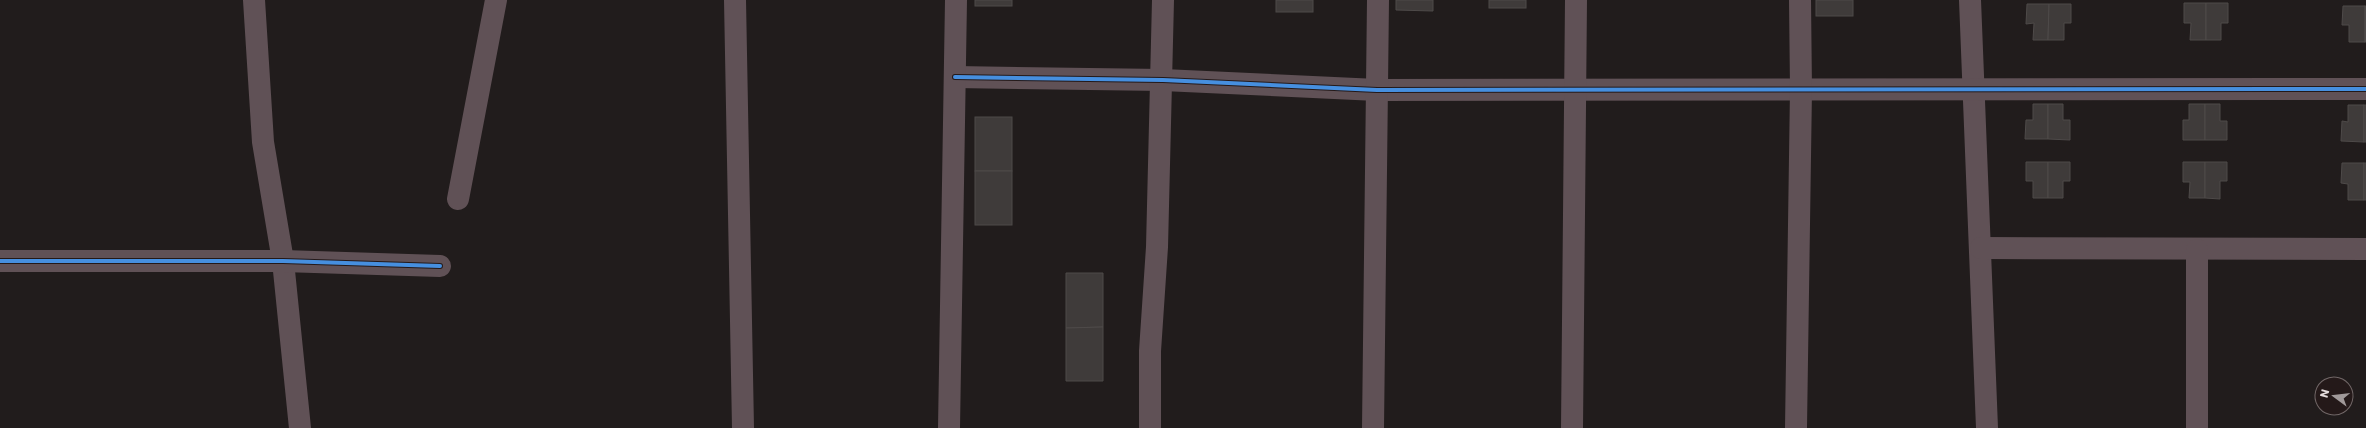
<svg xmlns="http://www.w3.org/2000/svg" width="2366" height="428" font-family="Poppins,sans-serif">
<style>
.building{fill:#3f3b3a;stroke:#4e4a49}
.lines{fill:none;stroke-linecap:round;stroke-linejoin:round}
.street{stroke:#605156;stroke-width:22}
.cycleway-casing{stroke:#241919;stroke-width:6}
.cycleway{stroke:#468fdf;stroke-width:4}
</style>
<rect width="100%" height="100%" fill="#211c1c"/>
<!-- building -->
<g class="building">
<rect x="975" y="0" width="37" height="6"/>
<rect x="1276" y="0" width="37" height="12"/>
<polygon points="1396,0 1433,0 1433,11 1396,10"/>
<rect x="1489" y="0" width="37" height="8"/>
<rect x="1816" y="0" width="37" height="16"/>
<polygon points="2184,3 2206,3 2206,40 2190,40 2191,23 2184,23"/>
<polygon points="2206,3 2228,3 2228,23 2221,23 2221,40 2206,40"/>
<polygon points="2027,4 2049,4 2048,40 2033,40 2034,23 2026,24"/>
<polygon points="2049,4 2071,4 2071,23 2064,23 2064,40 2048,40"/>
<polygon points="2343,6 2365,6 2365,42 2349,42 2349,25 2342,25"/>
<rect x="2365" y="6" width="1" height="36"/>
<polygon points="2033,104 2048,104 2048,139 2025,139 2026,120 2033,120"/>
<polygon points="2048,104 2063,104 2063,120 2070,120 2070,140 2048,139"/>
<polygon points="2189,104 2205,104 2205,140 2183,140 2183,120 2189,120"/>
<polygon points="2205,104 2220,104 2220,121 2227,121 2227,140 2205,140"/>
<polygon points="2348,105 2364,105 2364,142 2341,141 2342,121 2348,122"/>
<rect x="2364" y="105" width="2" height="37"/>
<rect x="975" y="117" width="37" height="54"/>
<polygon points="2026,162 2048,162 2048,198 2033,198 2033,181 2026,181"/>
<polygon points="2048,162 2070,162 2070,181 2063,181 2063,198 2048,198"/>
<polygon points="2183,162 2205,162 2205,198 2189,198 2190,182 2183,182"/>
<polygon points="2205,162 2227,162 2227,181 2220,181 2220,199 2205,198"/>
<polygon points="2342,163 2364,163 2364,200 2348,200 2348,184 2341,183"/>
<rect x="2364" y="163" width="2" height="37"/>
<rect x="975" y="171" width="37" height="54"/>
<polygon points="1066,273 1103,273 1103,327 1066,328"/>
<polygon points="1103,327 1103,381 1066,381 1066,328"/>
</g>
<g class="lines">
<!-- street -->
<g class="street">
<polyline points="254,0 263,142 283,261 300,428"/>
<polyline points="735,0 743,428"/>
<polyline points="1970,0 1987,428"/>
<polyline points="955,77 1163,80 1377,90 2366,89"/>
<polyline points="458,199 496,0"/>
<polyline points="1981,248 2366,249"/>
<polyline points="2197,250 2197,428"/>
<polyline points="0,261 283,261 440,266"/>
<polyline points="949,428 956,0"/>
<polyline points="1150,428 1150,351 1157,247 1163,0"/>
<polyline points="1373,428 1378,0"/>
<polyline points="1572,428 1576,0"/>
<polyline points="1796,428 1801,89 1800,0"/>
</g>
<defs>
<g id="cycleway">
<polyline points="955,77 1163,80 1377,90 2366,89"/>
<polyline points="0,261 283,261 440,266"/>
</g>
</defs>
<!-- cycleway casing -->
<use href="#cycleway" class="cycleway-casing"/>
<!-- cycleway -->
<use href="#cycleway" class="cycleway"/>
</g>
<!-- north arrow -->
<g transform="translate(2334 396) rotate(285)"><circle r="19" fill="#241919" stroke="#716767"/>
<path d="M0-3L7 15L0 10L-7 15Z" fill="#a09999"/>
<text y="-6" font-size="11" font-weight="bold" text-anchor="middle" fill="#e5dddd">N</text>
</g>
</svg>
